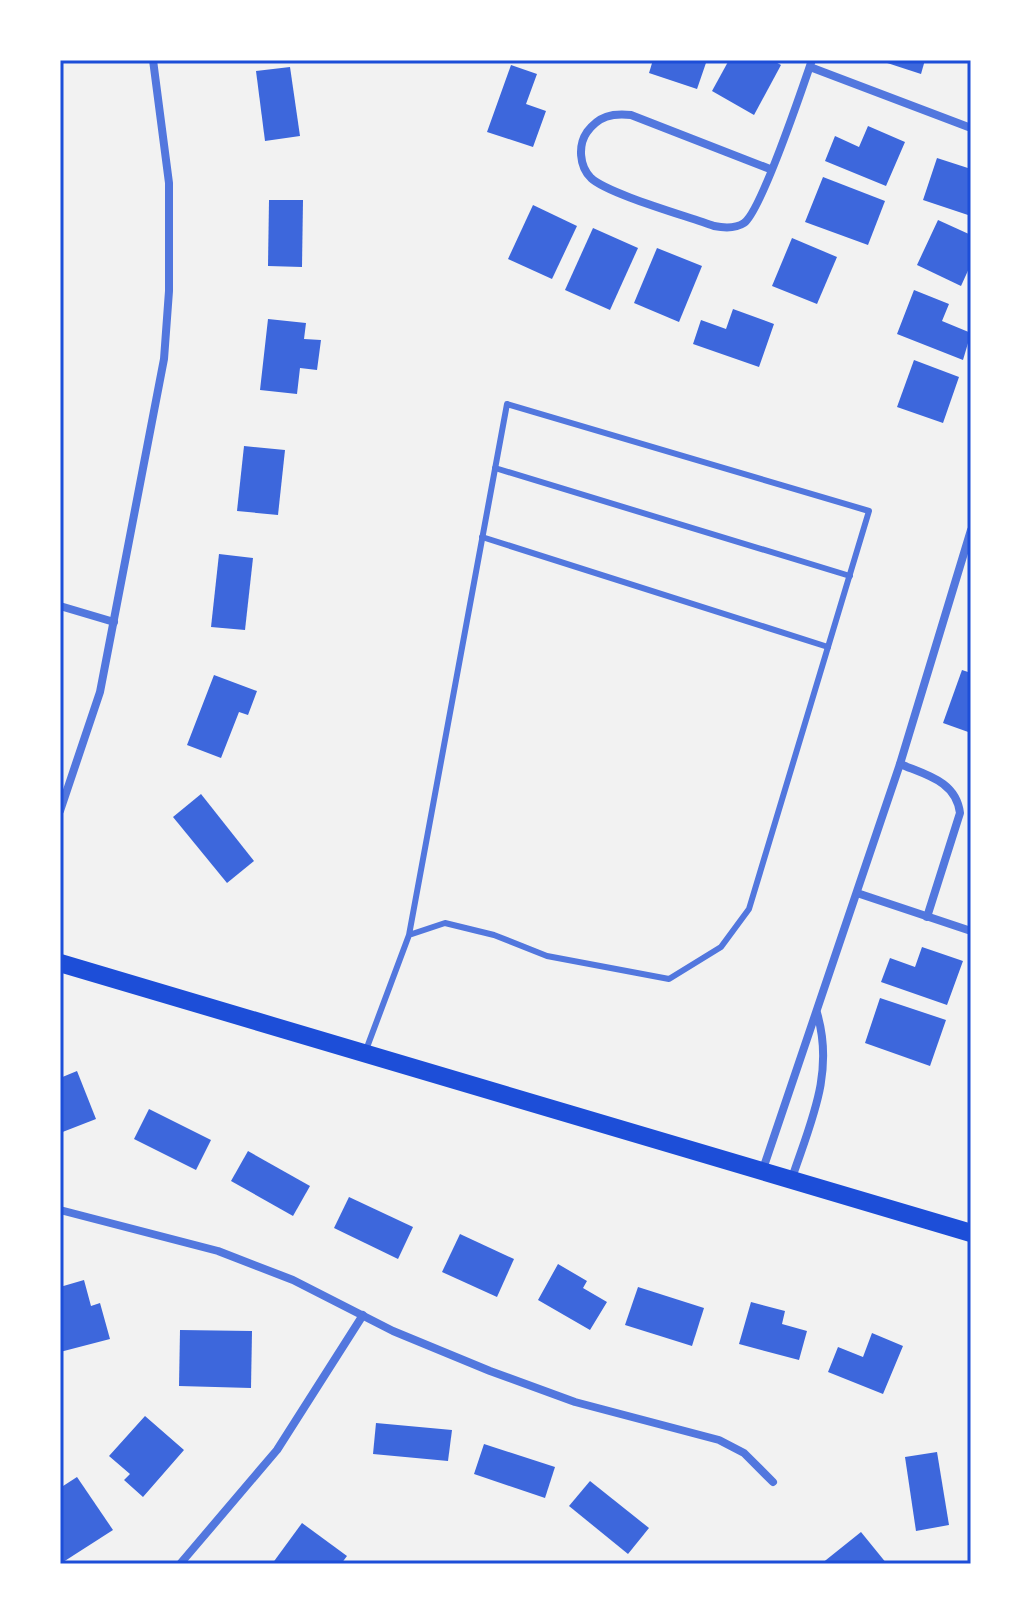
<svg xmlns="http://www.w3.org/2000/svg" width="1031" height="1624" font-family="'Golos Text',sans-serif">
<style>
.building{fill:#3d67dc}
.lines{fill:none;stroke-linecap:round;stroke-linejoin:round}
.service{stroke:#5277de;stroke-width:6}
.minor{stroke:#5277de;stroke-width:8}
.primary{stroke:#1d4ed8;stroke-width:18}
.neatline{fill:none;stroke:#1d4ed8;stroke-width:3}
</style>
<rect width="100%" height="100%" fill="#f2f2f2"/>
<!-- building -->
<g class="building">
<polygon points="653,60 707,60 697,89 649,73"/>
<polygon points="729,60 772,60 781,65 754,115 712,91"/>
<polygon points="878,60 925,60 921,74"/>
<polygon points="511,65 537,74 526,104 546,111 533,147 487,132"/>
<polygon points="290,67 300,136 265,141 256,71"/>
<polygon points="868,126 905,142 886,186 825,161 835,136 859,147"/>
<polygon points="937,158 971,169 971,216 923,200"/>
<polygon points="823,177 885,201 868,245 805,222"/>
<polygon points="269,200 303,200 302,267 268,266"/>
<polygon points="533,205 577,226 552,279 508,259"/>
<polygon points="938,220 971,235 971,264 961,286 917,265"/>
<polygon points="593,228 638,248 610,310 565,290"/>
<polygon points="792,238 837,257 817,304 772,286"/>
<polygon points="657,248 702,266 679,322 634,303"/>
<polygon points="914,290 949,304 942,321 971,333 963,360 897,334"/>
<polygon points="733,309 774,324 759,367 693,344 701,320 726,329"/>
<polygon points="268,319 306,323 304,339 321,340 317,370 300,368 297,394 260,390"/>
<polygon points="914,360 959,377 943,423 897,407"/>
<polygon points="244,446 285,450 278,515 237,511"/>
<polygon points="219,554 253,558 245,630 211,627"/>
<polygon points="962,670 971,673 971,733 943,723"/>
<polygon points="214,675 257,691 248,715 239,712 221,758 187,745"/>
<polygon points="201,794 254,861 227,883 173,817"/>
<polygon points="922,947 963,961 947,1005 881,982 890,958 915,967"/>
<polygon points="880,998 946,1020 930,1066 865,1043"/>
<polygon points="77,1071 96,1119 60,1133 60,1078"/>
<polygon points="149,1109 211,1140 196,1170 134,1139"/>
<polygon points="248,1151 310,1186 293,1216 231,1181"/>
<polygon points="349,1197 413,1227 398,1259 334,1228"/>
<polygon points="460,1234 514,1259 497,1297 442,1272"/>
<polygon points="558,1264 587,1281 583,1288 607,1302 590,1330 538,1300"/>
<polygon points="84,1280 91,1306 100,1303 110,1339 60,1352 60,1287"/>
<polygon points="638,1287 704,1308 692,1346 625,1325"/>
<polygon points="751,1302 785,1311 782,1324 807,1331 799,1360 739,1344"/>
<polygon points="180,1330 252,1331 251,1388 179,1386"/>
<polygon points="872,1333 903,1346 883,1394 828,1372 838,1347 863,1357"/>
<polygon points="145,1416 184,1450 143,1497 124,1480 130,1474 109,1456"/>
<polygon points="376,1423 452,1430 448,1461 373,1454"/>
<polygon points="484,1444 555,1467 545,1498 474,1474"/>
<polygon points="937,1452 949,1525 916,1531 905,1457"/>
<polygon points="77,1477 113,1530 60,1564 60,1488"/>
<polygon points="590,1481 649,1528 628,1554 569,1506"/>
<polygon points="302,1523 347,1556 341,1564 272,1564"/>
<polygon points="861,1532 887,1564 821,1564"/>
</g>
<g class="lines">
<!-- service -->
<g class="service">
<polyline points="495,468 850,576"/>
<polyline points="482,537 828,647"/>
<polyline points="366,1050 409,935 507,404 869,511 749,909 721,947 669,979 547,956 494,935 445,923 409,935"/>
</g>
<!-- minor -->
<g class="minor">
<polyline points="810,67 971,128"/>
<path d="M770,169L631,115C612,113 599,116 587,132C578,145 579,166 591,178C608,194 687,216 714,226C724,228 735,229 744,223C761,212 803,86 812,60"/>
<polyline points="60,606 114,622"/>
<path d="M900,764C926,775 956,781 960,813L927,917"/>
<polyline points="60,811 100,692 164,359 169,291 169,183 153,60"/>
<polyline points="857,893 971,931"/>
<polyline points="762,1172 900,764 971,530"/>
<path d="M791,1181C810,1123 835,1074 817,1013"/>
<polyline points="60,1210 218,1251 293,1280 393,1331 490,1371 575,1402 719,1440 744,1453 773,1482"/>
<polyline points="180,1564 277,1450 363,1315"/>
</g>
<!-- primary -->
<polyline class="primary" points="60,963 971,1233"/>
</g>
<!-- border -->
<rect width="1031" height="1624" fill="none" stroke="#ffffff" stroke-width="124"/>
<rect x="62" y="62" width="907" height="1500" class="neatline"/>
</svg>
